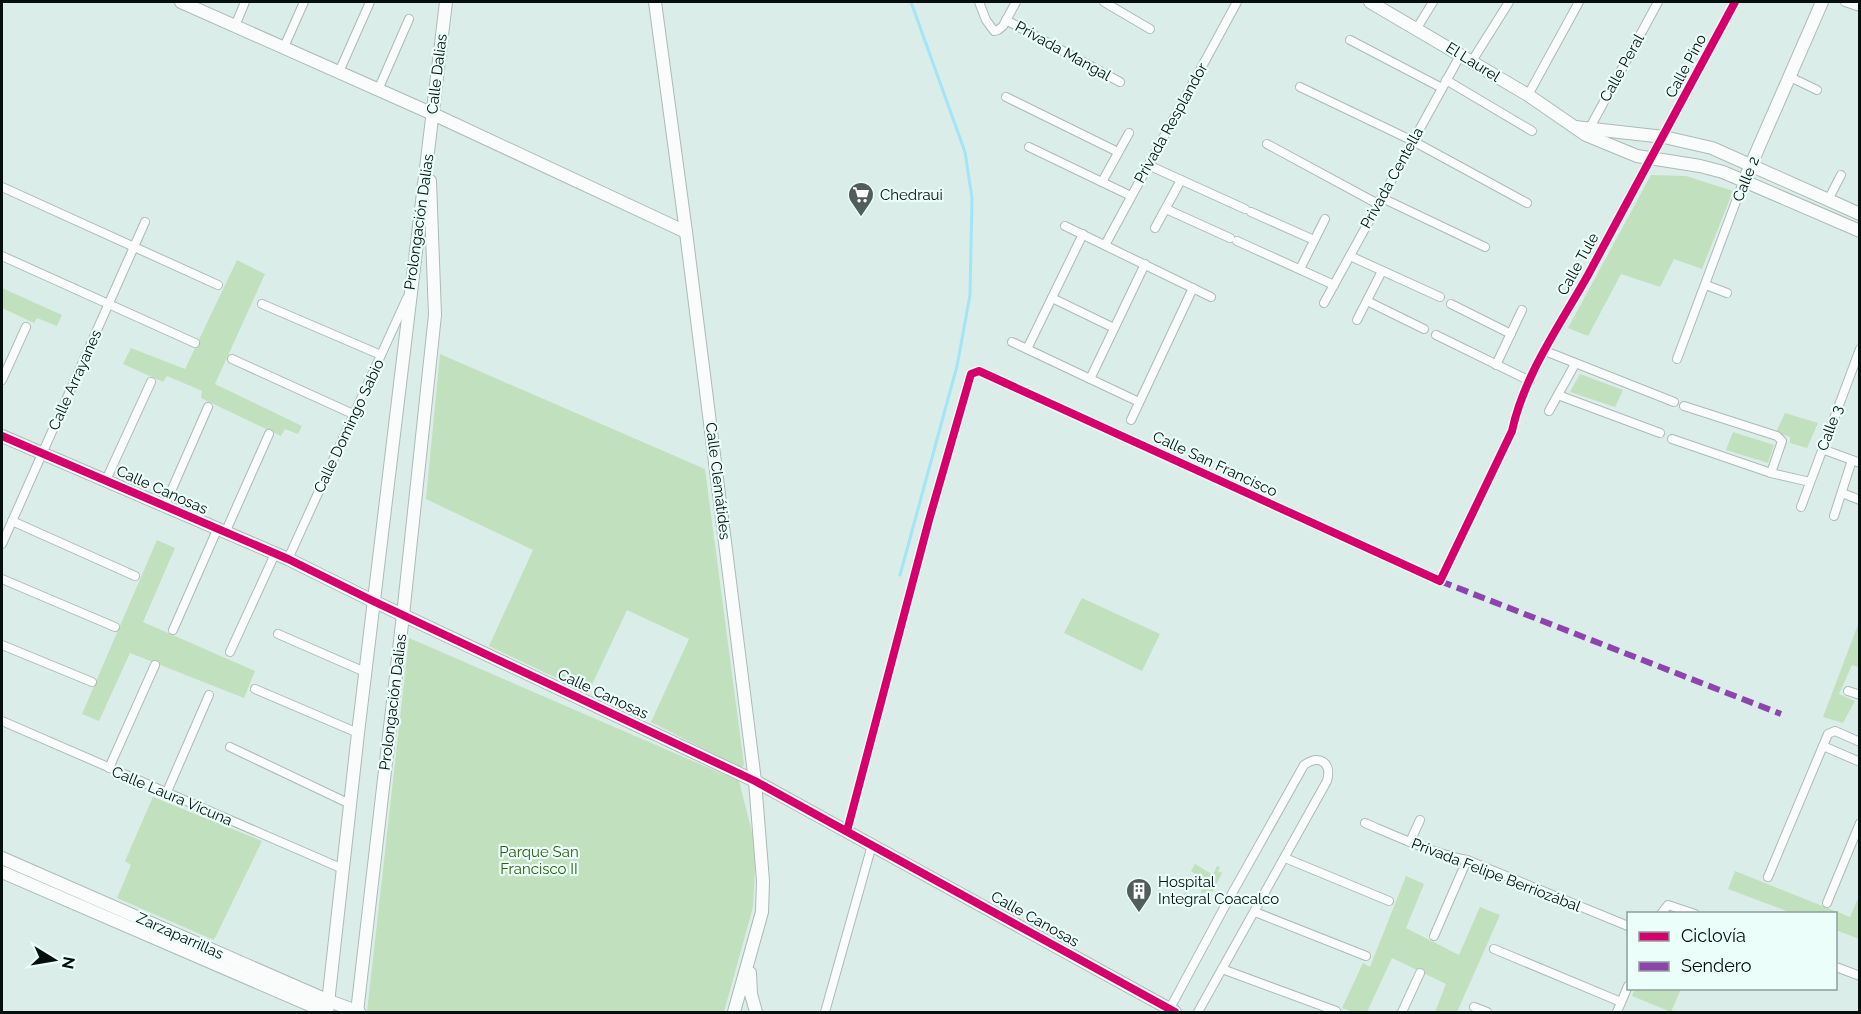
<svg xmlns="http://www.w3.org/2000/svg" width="1861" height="1014" font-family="Raleway,sans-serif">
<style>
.green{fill:#c1e0be}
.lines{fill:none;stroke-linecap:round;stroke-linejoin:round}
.stream{stroke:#a3e4f7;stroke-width:3}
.street-casing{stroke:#acbab6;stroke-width:10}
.secondary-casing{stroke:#acbab6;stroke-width:14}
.street{stroke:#fafcfc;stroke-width:8}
.secondary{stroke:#fafcfc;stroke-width:12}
.quiet{stroke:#8e44ad;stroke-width:6;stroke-dasharray:12 6;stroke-linecap:butt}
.cycleway-casing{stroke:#ebfef9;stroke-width:11}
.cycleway{stroke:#d6006c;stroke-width:8}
.labels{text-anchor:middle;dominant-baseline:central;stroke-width:4.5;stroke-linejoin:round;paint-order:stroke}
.street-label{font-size:15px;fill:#050f0d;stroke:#ebfef9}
.poi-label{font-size:15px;fill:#050f0d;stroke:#ebfef9;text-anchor:start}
.park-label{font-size:15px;fill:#2d5f0d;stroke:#ebfef9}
</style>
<rect width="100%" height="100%" fill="#dbede8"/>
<!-- green -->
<g class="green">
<polygon points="1651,175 1686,176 1733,191 1702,269 1674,259 1660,287 1621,274 1588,336 1568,328"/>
<polygon points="237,260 265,274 215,384 302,426 298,434 285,429 281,436 201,398 202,391 167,376 163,382 123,364 131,348 185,369"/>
<polygon points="2,288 62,315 57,326 37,318 34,323 2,308"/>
<polygon points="440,354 705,469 744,765 741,768 651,722 689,639 627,610 588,693 489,646 533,550 426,499"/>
<polygon points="1580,374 1623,390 1615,407 1570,392"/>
<polygon points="1785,413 1818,423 1807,448 1790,443 1790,437 1776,432"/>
<polygon points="1733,432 1774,445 1768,463 1726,450"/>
<polygon points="157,540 175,548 143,622 255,671 244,698 130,653 99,721 82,714"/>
<polygon points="1082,598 1160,634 1142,671 1064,633"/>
<polygon points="1859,622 1859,663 1858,667 1852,665 1839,694 1855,701 1843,723 1823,717"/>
<polygon points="409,638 739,781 756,848 753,907 724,1012 367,1012"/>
<polygon points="153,797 262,841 214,940 117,898 131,865 125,861"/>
<polygon points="1195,864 1213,875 1217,866 1220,867 1218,871 1222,873 1213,891 1202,893 1201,891 1205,883 1196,877 1175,911 1195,874 1191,871"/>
<polygon points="1735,871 1850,917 1859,896 1859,939 1836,930 1836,914 1792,913 1728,889"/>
<polygon points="1406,876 1424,884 1406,928 1459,955 1480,907 1500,915 1457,1012 1435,1012 1446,984 1392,958 1367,1012 1354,1012 1342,1008 1363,963 1370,967"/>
<polygon points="1635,989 1635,988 1681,989 1671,1012 1632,996"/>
</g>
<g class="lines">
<!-- stream -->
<polyline class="stream" points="900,575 957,366 970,295 972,198 965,152 911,2"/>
<defs>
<g id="street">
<polyline points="979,2 986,20 994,31 998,30 1003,26 1016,2"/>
<polyline points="1104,2 1150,29"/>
<polyline points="1845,2 1860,7"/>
<polyline points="1006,20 1120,82"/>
<polyline points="235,26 245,2"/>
<polyline points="1417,28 1433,2"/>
<polyline points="1350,40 1442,88"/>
<polyline points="284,47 304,2"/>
<polyline points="1472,61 1509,2"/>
<polyline points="339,72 370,2"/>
<polyline points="1790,77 1817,90"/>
<polyline points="1446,80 1532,131"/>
<polyline points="1300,87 1413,141 1527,203"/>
<polyline points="378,90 409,19"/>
<polyline points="1528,95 1579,2"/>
<polyline points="1006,97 1118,152"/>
<polyline points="1587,133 1658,2"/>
<polyline points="1267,144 1378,204"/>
<polyline points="1029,147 1131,196"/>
<polyline points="1148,165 1245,209"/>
<polyline points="1102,182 1129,133"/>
<polyline points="2,187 218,285"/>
<polyline points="1382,198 1485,247"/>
<polyline points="1828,200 1841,175"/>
<polyline points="1166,209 1230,238"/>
<polyline points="1251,212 1314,240"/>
<polyline points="1065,226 1211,297"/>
<polyline points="1155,228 1181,180"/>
<polyline points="1237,241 1334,285"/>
<polyline points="1105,245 1237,2"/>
<polyline points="2,256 195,343"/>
<polyline points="1350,256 1440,297"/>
<polyline points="1300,269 1325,219"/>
<polyline points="1706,285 1727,293"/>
<polyline points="1052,298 1114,328"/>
<polyline points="1367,301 1424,329"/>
<polyline points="1324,303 1461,54"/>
<polyline points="262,304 381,355"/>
<polyline points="1451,304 1511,334"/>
<polyline points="1357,320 1382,271"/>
<polyline points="1436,335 1530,381"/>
<polyline points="1012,342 1139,402"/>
<polyline points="1027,349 1083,234"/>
<polyline points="1545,351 1674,402"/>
<polyline points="232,359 353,414"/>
<polyline points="1677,359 1744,180"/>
<polyline points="1496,365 1522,310"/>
<polyline points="1090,379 1145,264"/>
<polyline points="2,380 26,327"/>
<polyline points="1558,395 1660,433"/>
<polyline points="1684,406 1777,436 1782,441 1771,473"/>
<polyline points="1549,411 1575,364"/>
<polyline points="1131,420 1193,288"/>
<polyline points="1672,439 1771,473 1810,482"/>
<polyline points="1822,449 1860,463"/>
<polyline points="106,480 151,382"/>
<polyline points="1842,493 1860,500"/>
<polyline points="165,505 208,407"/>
<polyline points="1801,507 1860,349"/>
<polyline points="1834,516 1852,460"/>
<polyline points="12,521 135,576"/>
<polyline points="225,533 269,434"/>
<polyline points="2,544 145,222"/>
<polyline points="288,559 407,298"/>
<polyline points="2,579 115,627"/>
<polyline points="173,630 217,530"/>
<polyline points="278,634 365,672"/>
<polyline points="2,645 92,682"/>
<polyline points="230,652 275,554"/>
<polyline points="255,689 358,733"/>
<polyline points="1848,691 1860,695"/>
<polyline points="2,721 343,869"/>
<polyline points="1823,746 1860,762"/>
<polyline points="230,747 350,804"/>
<polyline points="109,768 155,665"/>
<polyline points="166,794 209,695"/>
<path d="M1365,823C1398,837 1432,853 1467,860L1628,926"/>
<path d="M847,831L929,520L971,374L979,371L1440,581L1512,431C1524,375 1560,325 1588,275C1637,184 1686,93 1735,2"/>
<polyline points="1410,842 1420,820"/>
<polyline points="1285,858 1389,901"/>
<polyline points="1768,877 1828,734 1835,731 1860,742"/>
<polyline points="1827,903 1860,823"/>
<polyline points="1255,912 1366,956"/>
<polyline points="1661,914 1668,905 1695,914"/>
<polyline points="1434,936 1467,860"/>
<polyline points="1494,949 1621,1002"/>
<polyline points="1836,967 1860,976"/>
<polyline points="1222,969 1336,1011"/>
<polyline points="1474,1007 1487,1012"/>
<polyline points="825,1012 872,845"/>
<path d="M1168,1012L1225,906L1304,765C1320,754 1332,763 1327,781L1198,1012"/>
<polyline points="1402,1012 1420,973"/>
<polyline points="1617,1012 1628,986"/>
</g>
<g id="secondary">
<polyline points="181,2 433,114 686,232"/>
<polyline points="655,2 686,232 755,781 763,881 762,912 734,1012"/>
<polyline points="1370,2 1528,95 1586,135 1637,156 1700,166 1723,172 1860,231"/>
<polyline points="1575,127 1664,137 1712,148 1860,214"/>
<polyline points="1747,174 1822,2"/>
<polyline points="2,436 288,559 373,601 755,781 1175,1012"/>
<polyline points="2,858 329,1001 359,1012"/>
<polyline points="2,872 326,1012"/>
<polyline points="750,973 751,994 756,1012"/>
<polyline points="327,1012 358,733 446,2"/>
<polyline points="357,1012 403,615 435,315 430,181"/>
</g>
</defs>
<!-- street casing -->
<use href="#street" class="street-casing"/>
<!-- secondary casing -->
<use href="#secondary" class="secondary-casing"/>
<!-- street -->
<use href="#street" class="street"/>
<!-- secondary -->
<use href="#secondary" class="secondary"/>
<!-- quiet -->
<polyline class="quiet" points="1440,581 1781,714"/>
<defs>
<g id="cycleway">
<polyline points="2,436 288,559 373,601 755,781 1175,1012"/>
<path d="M847,831L929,520L971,374L979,371L1440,581L1512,431C1524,375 1560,325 1588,275C1637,184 1686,93 1735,2"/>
</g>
</defs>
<!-- cycleway casing -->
<use href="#cycleway" class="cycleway-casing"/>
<!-- cycleway -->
<use href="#cycleway" class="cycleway"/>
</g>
<!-- icons -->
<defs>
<symbol id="supermarket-pin" viewBox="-11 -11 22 30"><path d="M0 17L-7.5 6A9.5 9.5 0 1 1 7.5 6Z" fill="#505d5a" stroke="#ebfef9"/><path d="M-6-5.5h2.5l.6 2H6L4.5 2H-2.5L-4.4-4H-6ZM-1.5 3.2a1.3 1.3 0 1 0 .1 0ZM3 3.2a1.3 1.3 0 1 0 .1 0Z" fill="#fff"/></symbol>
<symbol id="building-pin" viewBox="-11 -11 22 30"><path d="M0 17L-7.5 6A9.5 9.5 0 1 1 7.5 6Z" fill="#505d5a" stroke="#ebfef9"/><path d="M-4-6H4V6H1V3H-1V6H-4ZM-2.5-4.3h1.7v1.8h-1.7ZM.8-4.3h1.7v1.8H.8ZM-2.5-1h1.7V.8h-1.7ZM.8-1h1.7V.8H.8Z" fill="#fff"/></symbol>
</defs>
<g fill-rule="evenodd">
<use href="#supermarket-pin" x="846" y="180" width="30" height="40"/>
<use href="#building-pin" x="1124" y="876" width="30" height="40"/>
</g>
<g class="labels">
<!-- street labels -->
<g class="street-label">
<text transform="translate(1063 51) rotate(29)">Privada Mangal</text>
<text transform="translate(1473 62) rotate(32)">El Laurel</text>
<text transform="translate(1686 66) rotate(-62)">Calle Pino</text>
<text transform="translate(1622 68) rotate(-61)">Calle Peral</text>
<text transform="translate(437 74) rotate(-83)">Calle Dalias</text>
<text transform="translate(1171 123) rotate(-61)">Privada Resplandor</text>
<text transform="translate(1392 178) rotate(-61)">Privada Centella</text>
<text transform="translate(1746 179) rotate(-68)">Calle 2</text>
<text transform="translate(419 222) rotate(-82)">Prolongación Dalias</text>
<text transform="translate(1578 264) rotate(-61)">Calle Tule</text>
<text transform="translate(75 380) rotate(-66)">Calle Arrayanes</text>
<text transform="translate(349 426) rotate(-65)">Calle Domingo Sabio</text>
<text transform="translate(1830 428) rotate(-70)">Calle 3</text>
<text transform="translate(1215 464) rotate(25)">Calle San Francisco</text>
<text transform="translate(718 481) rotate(83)">Calle Clemátides</text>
<text transform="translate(162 490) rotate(24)">Calle Canosas</text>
<text transform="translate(603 694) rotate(25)">Calle Canosas</text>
<text transform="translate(393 702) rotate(-83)">Prolongación Dalias</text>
<text transform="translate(172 796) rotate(23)">Calle Laura Vicuna</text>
<text transform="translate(1496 875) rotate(21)">Privada Felipe Berriozábal</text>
<text transform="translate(1035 919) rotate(29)">Calle Canosas</text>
<text transform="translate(180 936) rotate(24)">Zarzaparrillas</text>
</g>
<!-- poi labels -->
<g class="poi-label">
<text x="880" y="195">Chedraui</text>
<text x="1158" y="882">Hospital<tspan x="1158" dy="17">Integral Coacalco</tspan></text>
</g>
<!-- park labels -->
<g class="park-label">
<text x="539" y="852">Parque San<tspan x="539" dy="17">Francisco II</tspan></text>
</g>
</g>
<!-- border -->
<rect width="1861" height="1014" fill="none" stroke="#050f0d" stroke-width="6"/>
<!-- legend -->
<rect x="1627" y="912" width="210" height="78" fill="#ebfef9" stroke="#8f9e9b" stroke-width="1.5"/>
<rect x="1639" y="932" width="30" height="9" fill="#d6006c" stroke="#8f9e9b" stroke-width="1.5"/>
<text x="1681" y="942" font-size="18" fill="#050f0d">Ciclovía</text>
<rect x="1639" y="962" width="30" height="9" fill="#8e44ad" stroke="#8f9e9b" stroke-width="1.5"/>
<text x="1681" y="972" font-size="18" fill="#050f0d">Sendero</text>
<!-- north arrow -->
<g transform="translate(54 960) rotate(101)" stroke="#ebfef9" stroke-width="4.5" paint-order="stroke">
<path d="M0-4.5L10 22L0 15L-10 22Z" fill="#050f0d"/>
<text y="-9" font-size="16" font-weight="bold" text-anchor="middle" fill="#050f0d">N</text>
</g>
</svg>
